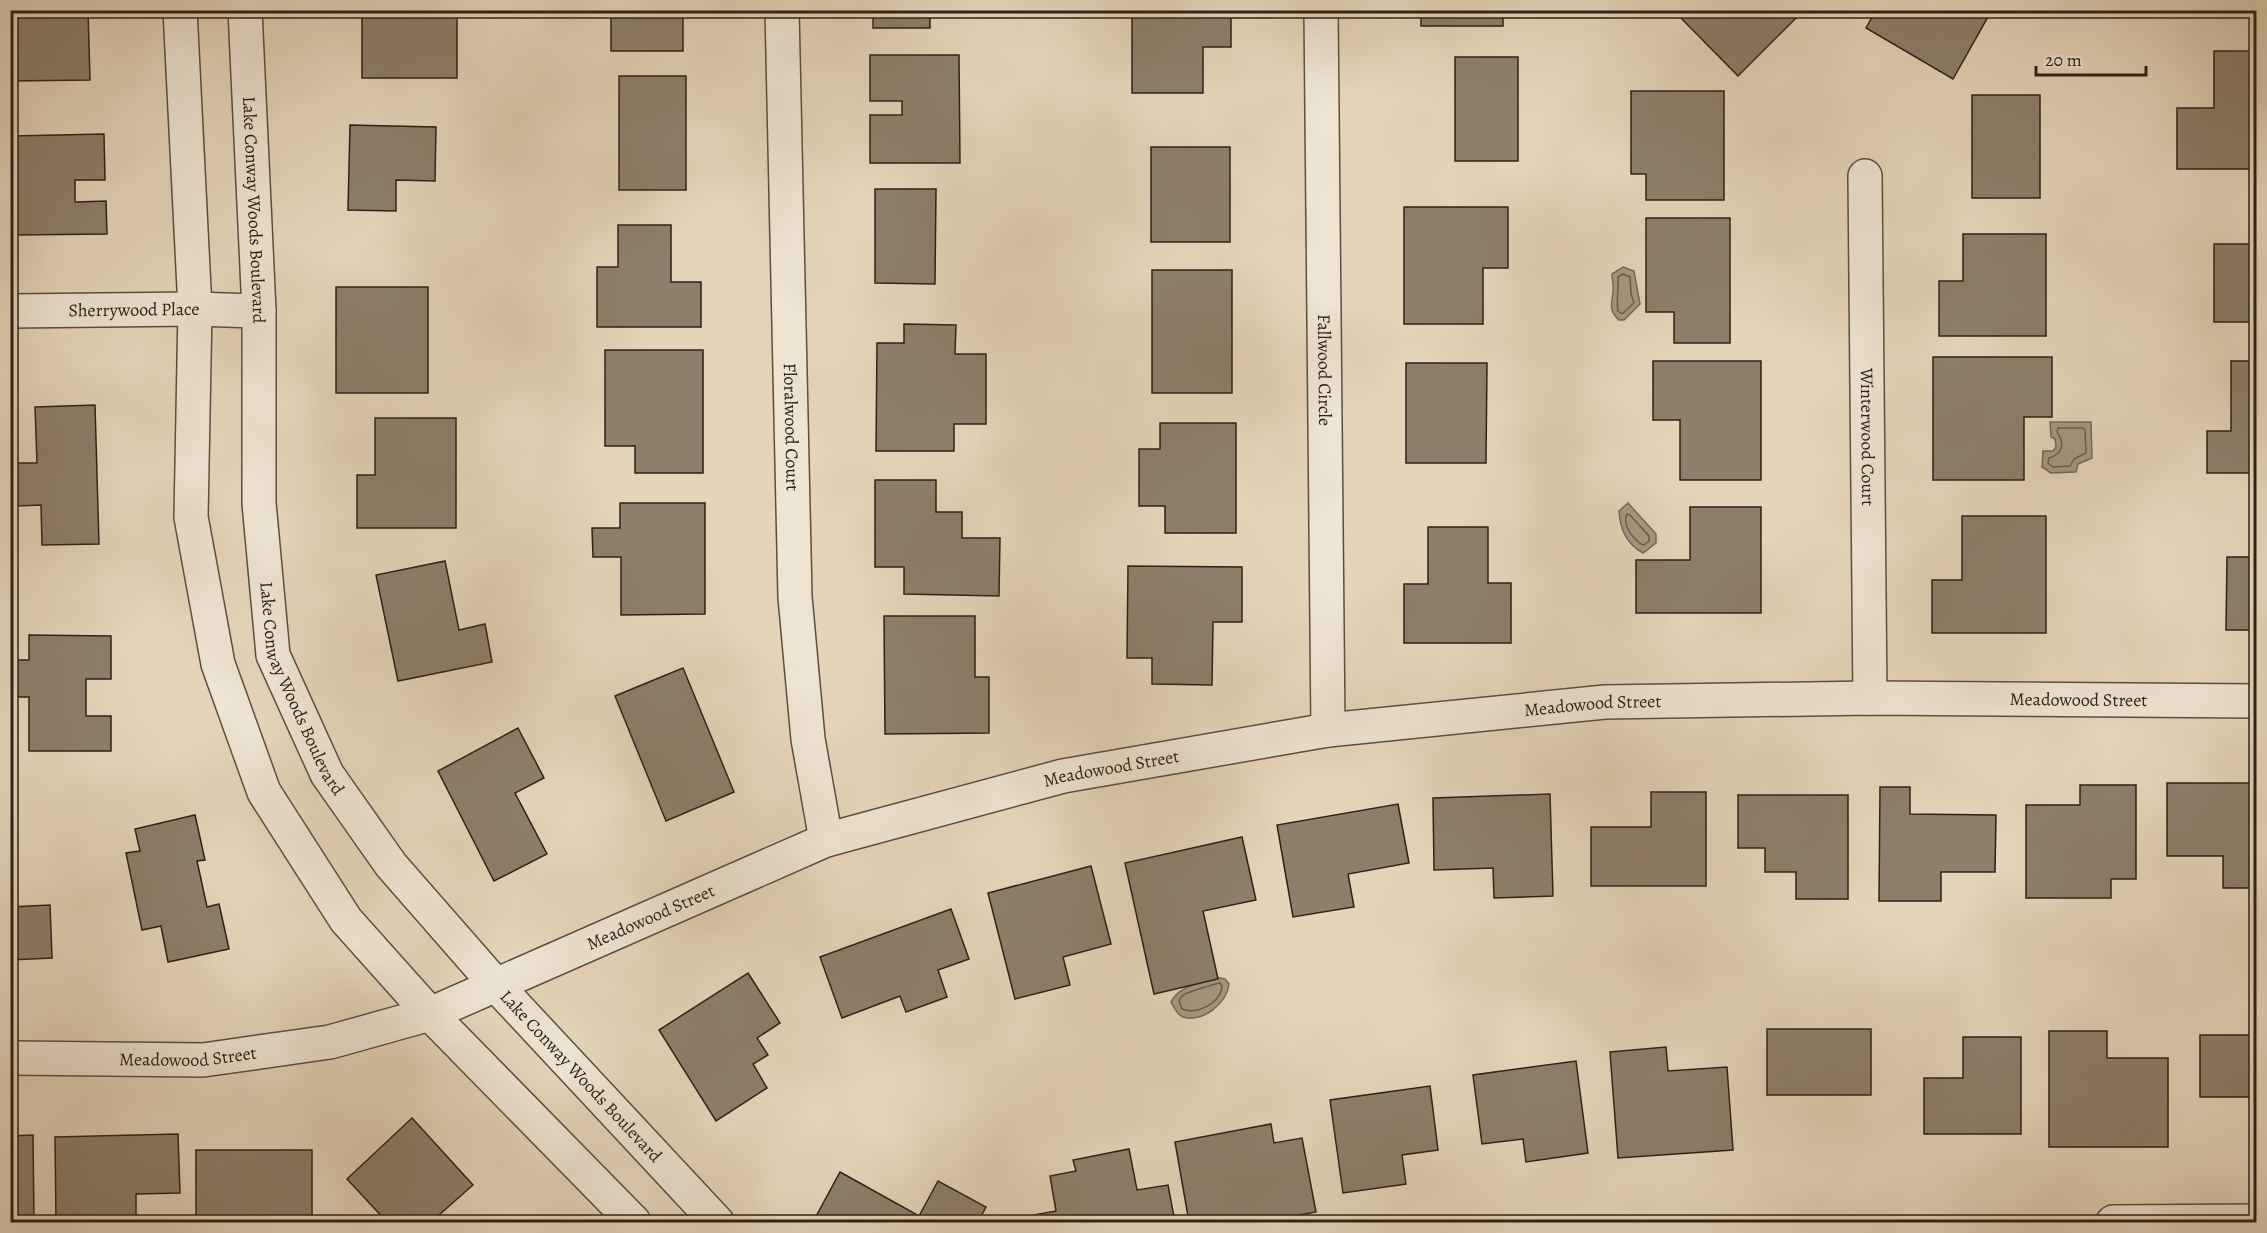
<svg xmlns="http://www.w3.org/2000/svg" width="2267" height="1233" font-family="Alegreya,serif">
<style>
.water{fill:#a59882;stroke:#756957;stroke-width:1.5}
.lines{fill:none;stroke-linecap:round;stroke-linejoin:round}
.shore{stroke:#685d4c;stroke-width:1.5}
.building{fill:#8c7f6b;stroke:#2c2216;stroke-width:1.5}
.street-casing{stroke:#5a4f3f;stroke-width:36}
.street{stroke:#ede4d2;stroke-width:33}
.labels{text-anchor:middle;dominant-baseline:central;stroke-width:6;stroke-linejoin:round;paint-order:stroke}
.street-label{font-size:18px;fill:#2c2216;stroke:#ede4d2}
</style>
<rect width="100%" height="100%" fill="#e4d5ba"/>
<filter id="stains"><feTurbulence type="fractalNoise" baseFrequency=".00333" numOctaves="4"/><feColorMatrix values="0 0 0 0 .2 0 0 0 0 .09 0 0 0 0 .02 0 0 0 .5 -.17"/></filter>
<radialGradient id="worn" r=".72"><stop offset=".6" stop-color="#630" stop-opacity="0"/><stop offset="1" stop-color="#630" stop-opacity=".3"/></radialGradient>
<!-- water -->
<g class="water">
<path d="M1623,267L1634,271L1640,304L1624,320H1619C1608,310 1612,304 1613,291C1614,286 1612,280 1612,274Z"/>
<polygon points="2050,422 2091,422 2092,458 2078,464 2076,472 2051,473 2042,467 2043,451 2053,451 2056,447 2055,439 2051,437"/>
<path d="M1628,503L1656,534V543L1643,553C1626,544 1620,529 1619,511Z"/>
<path d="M1215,977L1225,979L1229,984C1227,1003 1203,1023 1183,1017C1177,1015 1174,1007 1171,1002C1180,985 1198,985 1215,977Z"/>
</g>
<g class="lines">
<!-- shore -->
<g class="shore">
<path d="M1623,274L1630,277L1631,294L1634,303L1622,314L1618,311C1616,300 1619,288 1618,277Z"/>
<path d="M2058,428H2083L2085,430L2086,453L2074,459L2070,466L2053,467L2048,463L2049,458C2063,454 2065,443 2057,432Z"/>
<path d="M1627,514L1630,515L1649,536V541L1644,545L1641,544C1632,537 1622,525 1627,514Z"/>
<path d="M1220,983L1222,986C1221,1003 1197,1015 1182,1009L1179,1001C1180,999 1182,995 1185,994C1188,992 1218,983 1220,983Z"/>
</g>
</g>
<!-- building -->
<g class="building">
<polygon points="10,10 88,10 90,80 10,81"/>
<rect x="362" y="10" width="95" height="68"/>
<rect x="611" y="10" width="72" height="41"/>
<rect x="873" y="10" width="57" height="18"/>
<polygon points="1132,10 1231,10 1231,47 1203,47 1203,93 1132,93"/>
<rect x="1421" y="10" width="82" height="16"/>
<polygon points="1679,10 1804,10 1738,76 1676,13"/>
<polygon points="1876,10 1981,10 1989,15 1953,79 1866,28"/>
<polygon points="2214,51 2256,51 2256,169 2177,169 2177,108 2214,108"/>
<polygon points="870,55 959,55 960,163 870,163 870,115 902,115 902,101 870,101"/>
<rect x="1455" y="57" width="63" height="104"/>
<rect x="619" y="76" width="67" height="114"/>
<polygon points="1631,91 1724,91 1724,200 1646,200 1646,174 1631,174"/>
<rect x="1972" y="95" width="68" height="103"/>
<polygon points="350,125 436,127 435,181 396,180 396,211 348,210"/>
<polygon points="104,134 105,180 75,180 75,202 106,201 107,234 15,235 13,136"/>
<rect x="1151" y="147" width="79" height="95"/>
<polygon points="875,189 936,189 935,284 875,283"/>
<polygon points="1404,207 1508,207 1508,268 1483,268 1483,324 1404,324"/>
<polygon points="1646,218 1730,218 1730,343 1674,343 1674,312 1646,312"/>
<polygon points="618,225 671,225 671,282 701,282 701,327 597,327 597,267 618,267"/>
<polygon points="1963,234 2046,234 2046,336 1939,336 1939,281 1963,281"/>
<rect x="2214" y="244" width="42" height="78"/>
<rect x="1152" y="270" width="80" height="123"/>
<rect x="336" y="287" width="92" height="106"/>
<polygon points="904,324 956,325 955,354 986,354 986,424 954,424 954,451 876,451 877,343 904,343"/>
<polygon points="605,350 703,350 703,473 635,473 635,446 605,446"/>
<polygon points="1933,357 2052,357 2052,417 2024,417 2024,480 1933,480"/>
<polygon points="1653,361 1761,361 1761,480 1680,480 1680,420 1653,420"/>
<polygon points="2231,361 2256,361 2256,473 2207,473 2207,431 2231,431"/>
<polygon points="1406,363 1487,363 1486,463 1406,463"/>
<polygon points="95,405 99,544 42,545 41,505 17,506 15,463 37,463 35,407"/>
<polygon points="375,418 456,418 456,528 357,528 357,475 375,475"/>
<polygon points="1160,423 1236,423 1236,533 1165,533 1165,506 1139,506 1139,449 1160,449"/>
<polygon points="875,480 936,480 936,512 962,512 962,538 1000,538 999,596 904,594 904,567 875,567"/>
<polygon points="620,503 705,503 705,614 621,615 621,557 593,557 592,528 620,528"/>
<polygon points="1690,507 1761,507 1761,613 1636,613 1636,560 1690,560"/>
<polygon points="1962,516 2046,516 2046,633 1932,633 1932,580 1962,580"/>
<polygon points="1428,527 1488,527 1488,583 1511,583 1511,643 1404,643 1404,584 1428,584"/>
<polygon points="2227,557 2256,557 2256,630 2226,630"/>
<polygon points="445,561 459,630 485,624 492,662 398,681 376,575"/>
<polygon points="1128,566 1242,567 1242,622 1213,622 1212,685 1152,684 1152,658 1127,658"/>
<polygon points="884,616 975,616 975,677 989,677 989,733 885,734"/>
<polygon points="29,635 111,636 111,679 86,679 86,716 111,716 111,751 29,751 29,697 10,697 10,660 29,660"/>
<polygon points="683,668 734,792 666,821 615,696"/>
<polygon points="518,728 544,778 515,793 547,854 494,881 438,771"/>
<polygon points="2167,783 2256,783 2256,888 2223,888 2223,856 2167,856"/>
<polygon points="2080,785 2136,785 2136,879 2111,879 2111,898 2026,898 2026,805 2080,805"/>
<polygon points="1880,787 1910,787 1910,814 1996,815 1995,872 1941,872 1941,901 1879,901"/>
<polygon points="1651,792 1706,792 1706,886 1591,886 1591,827 1651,827"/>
<polygon points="1550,794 1553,896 1494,898 1493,868 1434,870 1433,798"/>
<polygon points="1738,795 1848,795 1848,899 1796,899 1796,872 1765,872 1765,848 1738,848"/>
<polygon points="1398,804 1409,863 1348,874 1354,907 1293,917 1277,825"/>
<polygon points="195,815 205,860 197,861 207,907 219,904 229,949 168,962 161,926 142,930 126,853 140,851 135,829"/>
<polygon points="1242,837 1256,900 1203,911 1218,979 1154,994 1125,863"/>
<polygon points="1091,866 1111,944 1063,957 1070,985 1015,999 988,893"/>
<polygon points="50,905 52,958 10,960 10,907"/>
<polygon points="951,909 969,959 938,970 947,997 906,1012 900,996 842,1018 820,957"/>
<polygon points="748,973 780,1023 757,1038 768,1055 753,1064 767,1088 716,1121 659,1030"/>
<rect x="1767" y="1029" width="104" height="66"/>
<polygon points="2049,1031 2107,1031 2107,1058 2168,1058 2168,1147 2049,1147"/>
<rect x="2200" y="1035" width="56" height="62"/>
<polygon points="1963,1037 2021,1037 2021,1134 1924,1134 1924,1078 1963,1078"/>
<polygon points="1666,1047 1668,1071 1727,1067 1733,1150 1618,1158 1610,1052"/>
<polygon points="1576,1061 1588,1153 1526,1162 1523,1139 1482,1144 1473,1075"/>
<polygon points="1430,1086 1438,1150 1402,1155 1406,1184 1343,1193 1330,1100"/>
<polygon points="412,1118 473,1185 431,1222 387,1222 347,1179"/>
<polygon points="1271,1124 1274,1143 1302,1138 1316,1212 1260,1222 1189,1222 1175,1142"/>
<polygon points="178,1134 180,1193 136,1194 136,1222 56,1222 55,1137"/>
<polygon points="33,1135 34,1222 10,1222 10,1136"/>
<polygon points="1129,1149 1137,1190 1168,1185 1175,1222 1029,1222 1028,1216 1056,1211 1050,1176 1076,1171 1073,1160"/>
<rect x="196" y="1150" width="116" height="72"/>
<polygon points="840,1172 919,1216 938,1181 986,1207 978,1222 813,1222"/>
</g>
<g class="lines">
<defs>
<g id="street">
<polyline points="180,10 195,309 191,517 218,664 264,792 346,920 430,1014 634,1222"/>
<path id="s1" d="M245,10L259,311V503L273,655L327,774L391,865L496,985L717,1222"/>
<path id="s2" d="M782,10L795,597L808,739L826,840"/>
<path id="s3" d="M1321,10L1328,730"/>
<path id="s4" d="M1865,176L1870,698"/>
<path id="s5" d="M10,311L195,309L259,311"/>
<path id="s6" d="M10,1058L203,1060L330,1042L430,1014L826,840L1063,776L1328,730L1605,702L1870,698L2256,701"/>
<polyline points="2113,1222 2256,1221"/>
</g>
</defs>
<!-- street casing -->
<use href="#street" class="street-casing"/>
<!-- street -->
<use href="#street" class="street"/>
</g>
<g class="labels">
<!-- street labels -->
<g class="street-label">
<text stroke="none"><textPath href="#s1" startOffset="200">Lake Conway Woods Boulevard</textPath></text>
<text stroke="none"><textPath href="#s5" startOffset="124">Sherrywood Place</textPath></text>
<text stroke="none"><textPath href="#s3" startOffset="360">Fallwood Circle</textPath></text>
<text stroke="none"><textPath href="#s2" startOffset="417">Floralwood Court</textPath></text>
<text stroke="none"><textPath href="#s4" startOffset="261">Winterwood Court</textPath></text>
<text stroke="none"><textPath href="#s1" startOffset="686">Lake Conway Woods Boulevard</textPath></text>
<text stroke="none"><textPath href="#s6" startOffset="2124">Meadowood Street</textPath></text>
<text stroke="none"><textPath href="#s6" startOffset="1638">Meadowood Street</textPath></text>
<text stroke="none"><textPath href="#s6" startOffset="1152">Meadowood Street</textPath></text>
<text stroke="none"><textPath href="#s6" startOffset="666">Meadowood Street</textPath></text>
<text stroke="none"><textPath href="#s6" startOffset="178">Meadowood Street</textPath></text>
<text stroke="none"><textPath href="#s1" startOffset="1172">Lake Conway Woods Boulevard</textPath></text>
</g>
</g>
<!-- margin -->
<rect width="2267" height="1233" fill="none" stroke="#e4d5ba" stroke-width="36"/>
<rect x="12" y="12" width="2243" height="1209" fill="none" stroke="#2c2216" stroke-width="3"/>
<rect x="18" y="18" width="2231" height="1197" fill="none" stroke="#2c2216" stroke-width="1.5"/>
<!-- scale -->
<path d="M2036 66v9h110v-9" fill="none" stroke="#2c2216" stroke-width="3"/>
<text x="2045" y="66" font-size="18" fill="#2c2216" stroke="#ede4d2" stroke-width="4.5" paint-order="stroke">20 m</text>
<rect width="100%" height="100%" filter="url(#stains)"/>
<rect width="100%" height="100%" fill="url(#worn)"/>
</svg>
